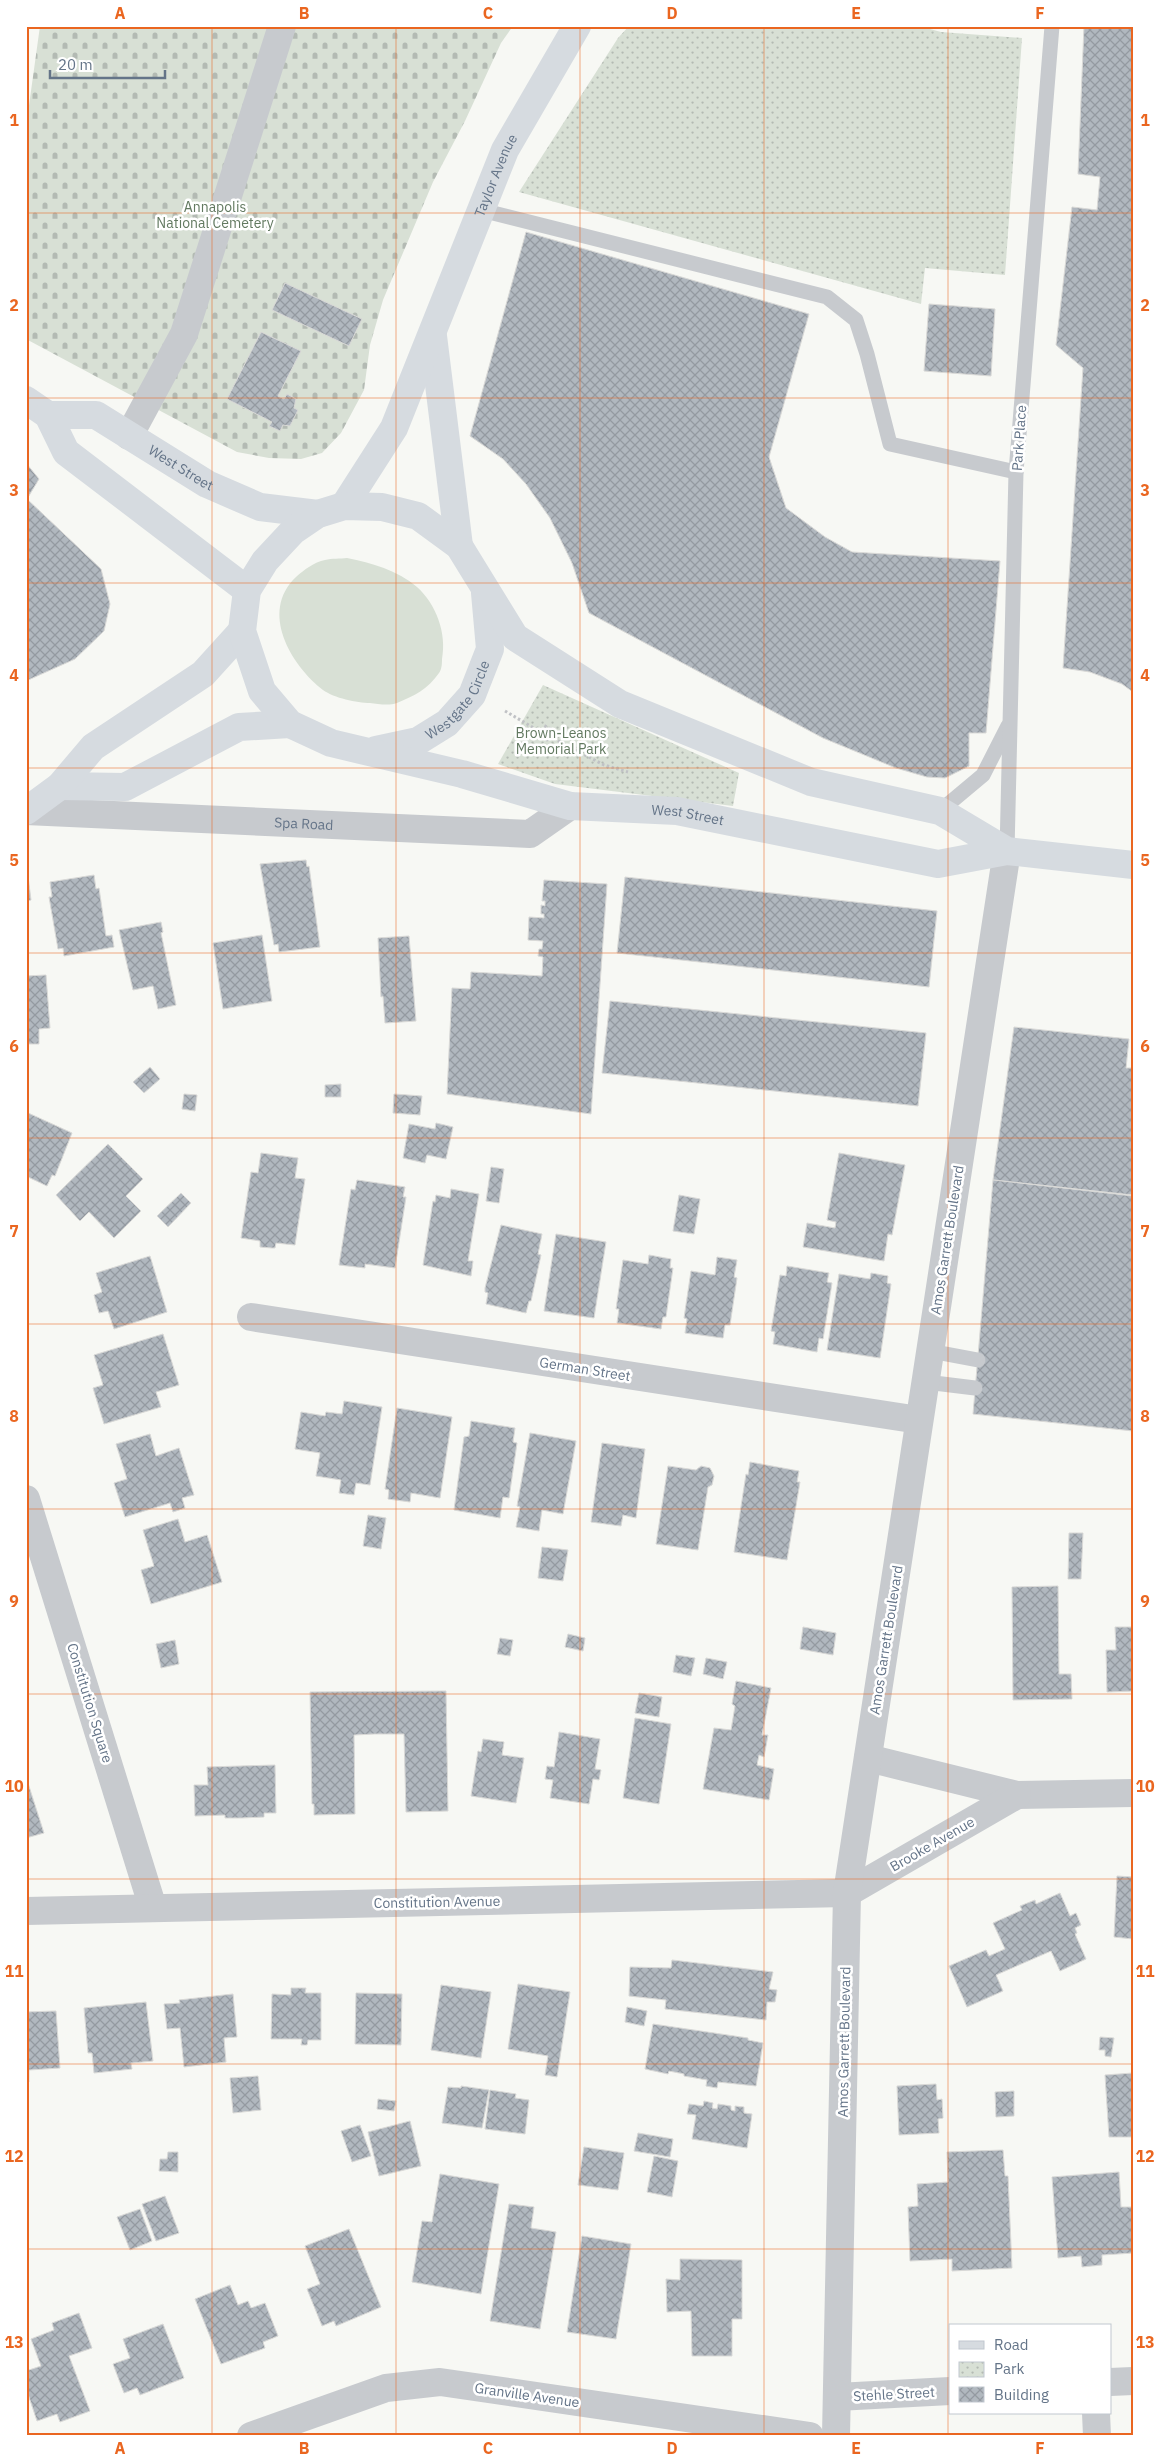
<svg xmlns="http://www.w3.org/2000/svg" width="1159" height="2462" font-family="'IBM Plex Sans',sans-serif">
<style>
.grass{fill:#d8e0d5}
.cemetery{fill:url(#cemetery-stones)}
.park{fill:url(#park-dots)}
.building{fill:url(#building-cross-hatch);stroke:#d9d9d7}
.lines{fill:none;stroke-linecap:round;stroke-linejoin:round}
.path{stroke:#c0c2c5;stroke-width:3;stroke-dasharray:2.5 2.5;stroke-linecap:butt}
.lane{stroke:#c7cace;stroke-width:15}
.street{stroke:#c7cace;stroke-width:28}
.secondary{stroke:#d6dbe0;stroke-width:28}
.primary{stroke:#d6dbe0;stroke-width:28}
.grid{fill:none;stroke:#ea6620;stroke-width:1;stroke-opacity:0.55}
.labels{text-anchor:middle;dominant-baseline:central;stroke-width:5;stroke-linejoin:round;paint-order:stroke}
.street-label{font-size:14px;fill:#647488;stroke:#fff}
.park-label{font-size:14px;fill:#627960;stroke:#fff}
.neatline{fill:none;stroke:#ea6620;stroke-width:2}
.grid-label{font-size:16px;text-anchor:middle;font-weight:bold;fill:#ea6620}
</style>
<defs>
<pattern id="cemetery-stones" width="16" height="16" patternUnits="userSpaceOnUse" patternTransform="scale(1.25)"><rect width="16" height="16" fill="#d8e0d5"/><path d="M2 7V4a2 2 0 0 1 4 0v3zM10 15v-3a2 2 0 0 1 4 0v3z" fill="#b3bab3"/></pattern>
<pattern id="park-dots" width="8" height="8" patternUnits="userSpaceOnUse" patternTransform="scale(1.25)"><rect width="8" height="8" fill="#d8e0d5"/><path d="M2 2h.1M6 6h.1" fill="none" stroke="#b3bab3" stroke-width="1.8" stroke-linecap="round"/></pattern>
<pattern id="building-cross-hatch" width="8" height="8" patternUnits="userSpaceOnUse" patternTransform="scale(1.25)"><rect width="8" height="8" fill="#b1b8bf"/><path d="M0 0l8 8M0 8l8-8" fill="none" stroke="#949aa1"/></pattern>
</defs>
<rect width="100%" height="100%" fill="#f7f8f4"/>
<!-- grass -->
<path class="grass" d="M347,558C372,563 397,570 417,587C436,604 447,633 442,659C442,663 442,669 439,673C428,689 414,696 397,703C389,706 378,704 370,703C357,703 334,698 323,690C291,665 259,612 296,577C304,570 314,562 325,560C332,558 340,559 347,558Z"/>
<!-- cemetery -->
<polygon class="cemetery" points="40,26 513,26 501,43 465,121 433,182 383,300 370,345 364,390 341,433 322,453 301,459 269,458 237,452 26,339 26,127"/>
<!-- park -->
<g class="park">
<polygon points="629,26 919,26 941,32 1022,38 1005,275 925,268 921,304 519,192 618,38"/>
<polygon points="543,685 739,773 733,806 555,784 498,764"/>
</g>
<!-- building -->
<g class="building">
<polygon points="1084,26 1133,26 1133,692 1122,684 1090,672 1063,668 1083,368 1056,345 1072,207 1097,210 1100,177 1078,174"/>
<polygon points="526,232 809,314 769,457 786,508 825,537 852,552 1000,561 986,733 969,733 969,766 945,778 927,777 896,768 823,738 589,613 572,563 550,518 526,484 503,459 470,436"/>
<polygon points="285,283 362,319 349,346 272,310"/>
<polygon points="929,304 995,309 991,376 924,371"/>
<polygon points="261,332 301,351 278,396 284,399 287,394 296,399 294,408 298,410 290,426 283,425 280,431 269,426 272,422 227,399"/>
<polygon points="26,463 39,479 27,499 101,569 110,604 104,631 75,659 26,681"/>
<polygon points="306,860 307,867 309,866 320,947 279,952 278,944 274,945 260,864"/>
<polygon points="26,861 31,900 26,901"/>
<polygon points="94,875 96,889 99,888 106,936 112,935 114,947 64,956 63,948 58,949 49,897 52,897 50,882"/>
<polygon points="625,877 937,911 929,987 617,953"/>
<polygon points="544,880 607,884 591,1114 447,1094 452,988 470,989 471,972 542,976 543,957 538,956 539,949 542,949 543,941 528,940 529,917 544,918 544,914 541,914 541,905 545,906 545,901 542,901"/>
<polygon points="161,922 163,932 161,933 176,1005 158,1009 153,986 133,990 119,930"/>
<polygon points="262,935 272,1001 223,1009 213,943"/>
<polygon points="409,936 416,1021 385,1023 383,996 381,997 378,938"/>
<polygon points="46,975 50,1028 39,1029 39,1044 26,1044 26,976"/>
<polygon points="610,1001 926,1033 918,1106 602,1073"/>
<polygon points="1014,1027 1129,1039 1126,1068 1133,1068 1133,1195 993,1180"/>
<polygon points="150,1067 160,1079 144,1093 133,1082"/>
<polygon points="341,1084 341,1097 325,1097 325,1085"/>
<polygon points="184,1094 197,1095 195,1111 182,1109"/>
<polygon points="394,1094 422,1096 420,1115 393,1113"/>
<polygon points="26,1112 72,1133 55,1176 52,1175 47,1186 26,1176"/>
<polygon points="436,1123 453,1127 446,1159 427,1155 425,1163 403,1158 409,1124 435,1129"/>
<polygon points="108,1144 143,1179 126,1196 141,1211 114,1238 89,1212 80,1221 56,1195"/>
<polygon points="261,1153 298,1158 295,1178 305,1179 295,1245 276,1243 275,1248 272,1248 260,1247 260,1241 241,1238 251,1172 258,1173"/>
<polygon points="839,1153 905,1165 892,1235 888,1234 884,1261 803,1247 807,1223 835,1228 836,1222 827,1220"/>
<polygon points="491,1167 504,1169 499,1203 486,1201"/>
<polygon points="357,1180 405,1187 403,1197 406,1197 395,1268 365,1264 365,1268 339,1265 351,1189 355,1190"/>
<polygon points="993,1180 1133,1196 1133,1431 973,1414"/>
<polygon points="451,1189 479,1194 468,1261 473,1261 471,1276 423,1265 433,1201 435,1202 436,1195 450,1198"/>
<polygon points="181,1193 191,1203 168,1227 157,1216"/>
<polygon points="679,1195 700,1199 694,1234 673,1231"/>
<polygon points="501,1225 542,1234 538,1254 541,1255 531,1301 529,1301 526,1313 486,1304 488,1293 485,1292 485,1288"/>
<polygon points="556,1234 606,1242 594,1318 544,1311"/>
<polygon points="649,1255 671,1259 670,1268 673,1268 666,1317 663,1317 661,1329 617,1323 619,1309 616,1309 623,1260 648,1264"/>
<polygon points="150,1256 167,1312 114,1329 108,1311 99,1313 94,1295 102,1292 96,1273"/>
<polygon points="717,1257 737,1260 734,1277 737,1278 730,1325 725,1325 723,1338 685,1333 687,1319 684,1318 691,1271 715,1275"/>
<polygon points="787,1266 829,1273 827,1282 832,1283 823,1339 819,1338 817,1352 773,1344 775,1332 771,1331 780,1275 786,1276"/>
<polygon points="871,1273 888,1276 887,1283 891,1284 880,1358 827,1350 839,1274 870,1279"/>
<polygon points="163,1334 179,1385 156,1392 161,1407 104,1424 93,1388 103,1385 94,1355"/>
<polygon points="344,1401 382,1407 370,1485 356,1483 354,1495 339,1493 341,1480 316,1476 320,1453 295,1449 301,1412 325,1416 326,1412 342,1414"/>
<polygon points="397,1408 452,1417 440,1498 411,1493 410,1502 388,1499 389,1490 385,1489"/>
<polygon points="471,1421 515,1428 513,1442 517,1443 509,1498 503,1497 500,1518 454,1510 464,1437 469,1436"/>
<polygon points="530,1433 576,1441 563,1514 542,1510 539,1531 516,1527 520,1507 517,1506"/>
<polygon points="150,1434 156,1456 179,1448 194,1495 182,1498 185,1508 173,1512 170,1503 125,1517 114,1483 127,1479 116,1444"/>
<polygon points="602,1443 645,1449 636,1518 623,1515 621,1526 591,1522"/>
<polygon points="750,1462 799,1471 797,1482 800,1482 787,1560 734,1552 746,1474 748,1475"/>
<polygon points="668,1466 696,1470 701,1466 710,1468 714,1476 712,1485 708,1487 698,1550 656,1544"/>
<polygon points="368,1515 386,1518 381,1549 363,1546"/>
<polygon points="178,1519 185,1542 207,1535 222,1582 151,1604 141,1570 154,1566 143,1530"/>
<polygon points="1069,1533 1083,1533 1081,1579 1068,1579"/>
<polygon points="542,1547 568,1550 563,1581 538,1578"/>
<polygon points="1058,1586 1059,1674 1071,1674 1072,1699 1013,1700 1012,1587"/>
<polygon points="803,1627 836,1633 833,1655 800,1649"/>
<polygon points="1115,1627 1133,1627 1133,1691 1107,1692 1106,1650 1116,1650"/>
<polygon points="568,1634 585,1638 583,1651 565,1647"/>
<polygon points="500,1638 513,1640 510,1656 497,1654"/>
<polygon points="175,1640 179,1664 161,1668 156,1644"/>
<polygon points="676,1655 695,1658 691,1676 673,1672"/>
<polygon points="706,1658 727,1662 723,1679 703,1674"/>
<polygon points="736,1681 771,1688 762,1735 768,1735 764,1757 759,1755 757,1765 774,1769 769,1800 703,1789 714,1728 731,1730 735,1706 732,1704"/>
<polygon points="446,1691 448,1811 406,1812 404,1734 374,1734 354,1735 355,1814 314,1815 314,1804 312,1804 310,1692"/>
<polygon points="639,1693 662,1697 659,1717 635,1713"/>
<polygon points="635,1718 671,1724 659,1804 623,1798"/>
<polygon points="559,1732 600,1739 595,1769 601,1770 599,1780 593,1779 589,1804 550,1798 553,1780 545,1779 547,1766 554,1767"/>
<polygon points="483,1739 504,1742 502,1755 524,1758 516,1803 471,1796 478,1751 481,1752"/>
<polygon points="275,1765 276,1813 264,1813 264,1817 241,1818 225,1818 225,1815 195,1816 194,1785 208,1785 207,1767"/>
<polygon points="26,1777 44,1833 26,1838"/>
<polygon points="1117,1876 1133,1877 1133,1939 1114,1937"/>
<polygon points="1060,1893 1070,1916 1076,1913 1081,1925 1075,1928 1077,1933 1075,1934 1086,1959 1060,1971 1051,1951 996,1975 1003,1991 967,2007 949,1966 986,1950 989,1956 1005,1949 993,1923 1022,1910 1020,1906 1035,1900 1036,1904"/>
<polygon points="672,1960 773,1972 769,1989 777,1990 775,2002 767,2002 766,2020 665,2009 666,2000 629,1996 630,1967 671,1968"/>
<polygon points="518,1984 570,1992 557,2077 545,2075 548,2056 508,2049"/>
<polygon points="441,1985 491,1992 481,2058 431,2050"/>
<polygon points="291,1988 306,1988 305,1993 321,1993 321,2040 308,2040 307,2045 301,2045 302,2039 271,2039 272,1994 291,1995"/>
<polygon points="356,1993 402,1994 401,2045 355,2044"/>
<polygon points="233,1994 237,2037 224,2038 226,2062 184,2067 180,2028 167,2029 164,2004 180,2003 179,2000"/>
<polygon points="146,2002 153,2061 131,2063 132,2069 94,2073 92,2053 88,2053 84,2008"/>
<polygon points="627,2007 647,2011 644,2026 625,2022"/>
<polygon points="56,2011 60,2068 29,2070 29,2082 26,2082 26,2012"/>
<polygon points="653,2024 748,2038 748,2040 763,2043 756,2086 718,2082 717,2088 706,2086 707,2080 684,2076 684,2074 669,2071 668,2074 645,2069"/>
<polygon points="1100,2037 1114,2038 1111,2057 1105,2056 1105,2050 1099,2050"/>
<polygon points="1133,2073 1133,2137 1109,2137 1105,2075"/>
<polygon points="258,2076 261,2110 233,2113 230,2078"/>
<polygon points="936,2084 937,2100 942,2099 943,2118 938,2119 939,2133 899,2135 897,2086"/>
<polygon points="461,2086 489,2090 482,2128 442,2123 448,2087 461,2088"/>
<polygon points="490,2090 516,2094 515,2098 529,2100 525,2134 485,2129"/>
<polygon points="1014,2091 1014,2116 996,2117 995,2092"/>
<polygon points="378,2099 396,2101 394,2111 377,2109"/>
<polygon points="704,2101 713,2103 712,2108 717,2109 718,2104 731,2106 731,2110 735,2111 735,2106 744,2107 744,2113 752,2114 747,2148 692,2139 696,2115 687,2114 689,2104 703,2106"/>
<polygon points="410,2121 421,2166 379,2176 368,2132"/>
<polygon points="360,2125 371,2156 352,2162 341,2131"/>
<polygon points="638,2133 673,2139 670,2157 634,2151"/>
<polygon points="584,2147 624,2153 618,2190 578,2185"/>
<polygon points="1003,2150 1005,2176 1008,2176 1012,2268 952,2271 952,2259 910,2261 908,2207 918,2206 917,2184 948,2182 947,2152"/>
<polygon points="168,2152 178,2152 178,2172 159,2171 160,2159 167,2159"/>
<polygon points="654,2156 678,2161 672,2197 647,2192"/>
<polygon points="1119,2172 1121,2207 1133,2207 1133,2253 1102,2255 1102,2265 1082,2267 1081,2256 1058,2258 1052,2177"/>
<polygon points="440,2174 499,2184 481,2294 412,2282 422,2221 432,2222"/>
<polygon points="165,2196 179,2233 156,2241 142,2204"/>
<polygon points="509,2204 534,2207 531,2228 556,2232 540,2329 490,2321"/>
<polygon points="140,2209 152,2241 130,2250 117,2217"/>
<polygon points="349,2229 381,2307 336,2326 334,2321 322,2326 307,2289 320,2284 305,2246"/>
<polygon points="582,2236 631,2244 616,2339 567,2332"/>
<polygon points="680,2259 742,2260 742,2319 732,2319 732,2356 692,2356 691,2311 667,2312 666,2279 680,2280"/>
<polygon points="230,2285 238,2305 248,2301 251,2308 265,2303 278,2336 263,2342 265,2348 221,2364 195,2299"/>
<polygon points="79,2313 92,2348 69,2356 90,2411 60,2422 57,2414 37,2421 26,2388 26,2371 41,2366 31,2339 54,2330 52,2323"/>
<polygon points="163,2324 184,2378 140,2395 137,2388 124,2393 113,2364 130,2358 123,2339"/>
</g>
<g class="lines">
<!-- path -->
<g class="path">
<polyline points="505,711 539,731"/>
<polyline points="537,735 547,740 553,730 543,725"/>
<polyline points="549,736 604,765 628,772"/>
</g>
<!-- lane -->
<g class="lane">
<polyline points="481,210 827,297 856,320 867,354 890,444 1016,472"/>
<polyline points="940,811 983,775 1008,726"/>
<polyline points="1007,851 1016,472 1052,26"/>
<polyline points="930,1351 978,1360"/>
<polyline points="926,1382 975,1388"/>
</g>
<!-- street -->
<g class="street">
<polyline points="129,436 184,334 282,26"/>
<path id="s1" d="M26,811L530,834L570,806"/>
<polyline points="251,1317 919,1420"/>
<polyline points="26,1499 153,1908"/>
<polyline points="868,1758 1017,1795 1133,1793"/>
<polyline points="26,1911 847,1893 1017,1795"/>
<polyline points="1110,2382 1133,2381"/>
<polyline points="837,2397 950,2391"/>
<polyline points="1096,2413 1097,2436"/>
<polyline points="251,2436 386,2388 440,2382 810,2436"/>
<polyline points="836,2436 847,1893 1007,851"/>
</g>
<!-- secondary -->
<g class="secondary">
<polyline points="60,786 125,787 239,727 290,724"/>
<polyline points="26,811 60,786 93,747 203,674 242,631"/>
</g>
<!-- primary -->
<g class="primary">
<polyline points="433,336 459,546"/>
<polyline points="26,400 48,415 66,452 247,590"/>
<path id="s2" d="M48,415H96L207,484L260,507L318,514"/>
<path id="s3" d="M344,506L394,428L505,150L577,26"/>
<path id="s4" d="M376,750L418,741L447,723L472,695L490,649L485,593"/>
<path id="s5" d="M1007,851L940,811L811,782L620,704L515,637L459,546L418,516L382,507L344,506L318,514L293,531L265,561L247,590L242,631L262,691L290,724L331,743L462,774L570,806L677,811L938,864L1007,851L1133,865"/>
</g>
</g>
<!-- grid -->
<path class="grid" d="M212,26V2436M396,26V2436M580,26V2436M764,26V2436M948,26V2436M26,213H1133M26,398H1133M26,583H1133M26,768H1133M26,953H1133M26,1138H1133M26,1324H1133M26,1509H1133M26,1694H1133M26,1879H1133M26,2064H1133M26,2249H1133"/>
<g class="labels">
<!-- street labels -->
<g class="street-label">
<text stroke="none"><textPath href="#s3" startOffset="365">Taylor Avenue</textPath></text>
<text transform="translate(1019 438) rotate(-86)">Park Place</text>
<text stroke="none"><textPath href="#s2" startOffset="148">West Street</textPath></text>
<text stroke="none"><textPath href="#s4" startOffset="102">Westgate Circle</textPath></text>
<text stroke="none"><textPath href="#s5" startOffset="1465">West Street</textPath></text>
<text stroke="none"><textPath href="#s1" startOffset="278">Spa Road</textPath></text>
<text transform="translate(947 1240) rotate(-81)">Amos Garrett Boulevard</text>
<text transform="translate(585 1369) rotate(9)">German Street</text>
<text transform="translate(886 1640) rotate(-81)">Amos Garrett Boulevard</text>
<text transform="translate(90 1703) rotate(73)">Constitution Square</text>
<text transform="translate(932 1844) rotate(-30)">Brooke Avenue</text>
<text transform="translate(437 1902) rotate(-1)">Constitution Avenue</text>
<text transform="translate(844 2042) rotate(-89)">Amos Garrett Boulevard</text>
<text transform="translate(894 2394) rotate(-3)">Stehle Street</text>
<text transform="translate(527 2395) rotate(8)">Granville Avenue</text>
</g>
<!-- park labels -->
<g class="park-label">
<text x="215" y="207">Annapolis<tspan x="215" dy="16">National Cemetery</tspan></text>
<text x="561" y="733">Brown-Leanos<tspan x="561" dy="16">Memorial Park</tspan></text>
</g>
</g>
<!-- border -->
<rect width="1159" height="2462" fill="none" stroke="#ffffff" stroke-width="55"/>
<!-- legend -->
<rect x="949" y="2324" width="162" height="90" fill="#ffffff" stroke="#c1c7cf"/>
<rect x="959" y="2341" width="25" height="8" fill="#d6dbe0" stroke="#c1c7cf"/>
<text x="994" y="2350" font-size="15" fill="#647488">Road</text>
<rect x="959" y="2362" width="25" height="15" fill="url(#park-dots)" stroke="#c1c7cf"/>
<text x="994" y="2374" font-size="15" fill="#647488">Park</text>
<rect x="959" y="2387" width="25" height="15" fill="url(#building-cross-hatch)" stroke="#c1c7cf"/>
<text x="994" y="2400" font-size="15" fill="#647488">Building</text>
<!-- scale -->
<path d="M50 70v8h115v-8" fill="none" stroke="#647488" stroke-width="2.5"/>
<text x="58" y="70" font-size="15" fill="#647488" stroke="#ffffff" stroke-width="4" paint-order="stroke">20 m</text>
<rect x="28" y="28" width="1104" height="2406" class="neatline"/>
<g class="grid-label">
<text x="120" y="19">A</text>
<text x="304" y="19">B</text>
<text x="488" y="19">C</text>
<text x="672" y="19">D</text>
<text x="856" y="19">E</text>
<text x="1040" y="19">F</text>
<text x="14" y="126">1</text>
<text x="1145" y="126">1</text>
<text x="14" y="311">2</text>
<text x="1145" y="311">2</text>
<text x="14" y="496">3</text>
<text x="1145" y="496">3</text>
<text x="14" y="681">4</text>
<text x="1145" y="681">4</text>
<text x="14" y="866">5</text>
<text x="1145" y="866">5</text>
<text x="14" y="1052">6</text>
<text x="1145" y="1052">6</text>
<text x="14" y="1237">7</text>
<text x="1145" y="1237">7</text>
<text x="14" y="1422">8</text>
<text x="1145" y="1422">8</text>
<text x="14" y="1607">9</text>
<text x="1145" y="1607">9</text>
<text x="14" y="1792">10</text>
<text x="1145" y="1792">10</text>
<text x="14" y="1977">11</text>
<text x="1145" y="1977">11</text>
<text x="14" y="2162">12</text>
<text x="1145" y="2162">12</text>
<text x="14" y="2348">13</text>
<text x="1145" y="2348">13</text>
<text x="120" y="2454">A</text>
<text x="304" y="2454">B</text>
<text x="488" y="2454">C</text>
<text x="672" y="2454">D</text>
<text x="856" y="2454">E</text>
<text x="1040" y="2454">F</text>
</g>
</svg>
